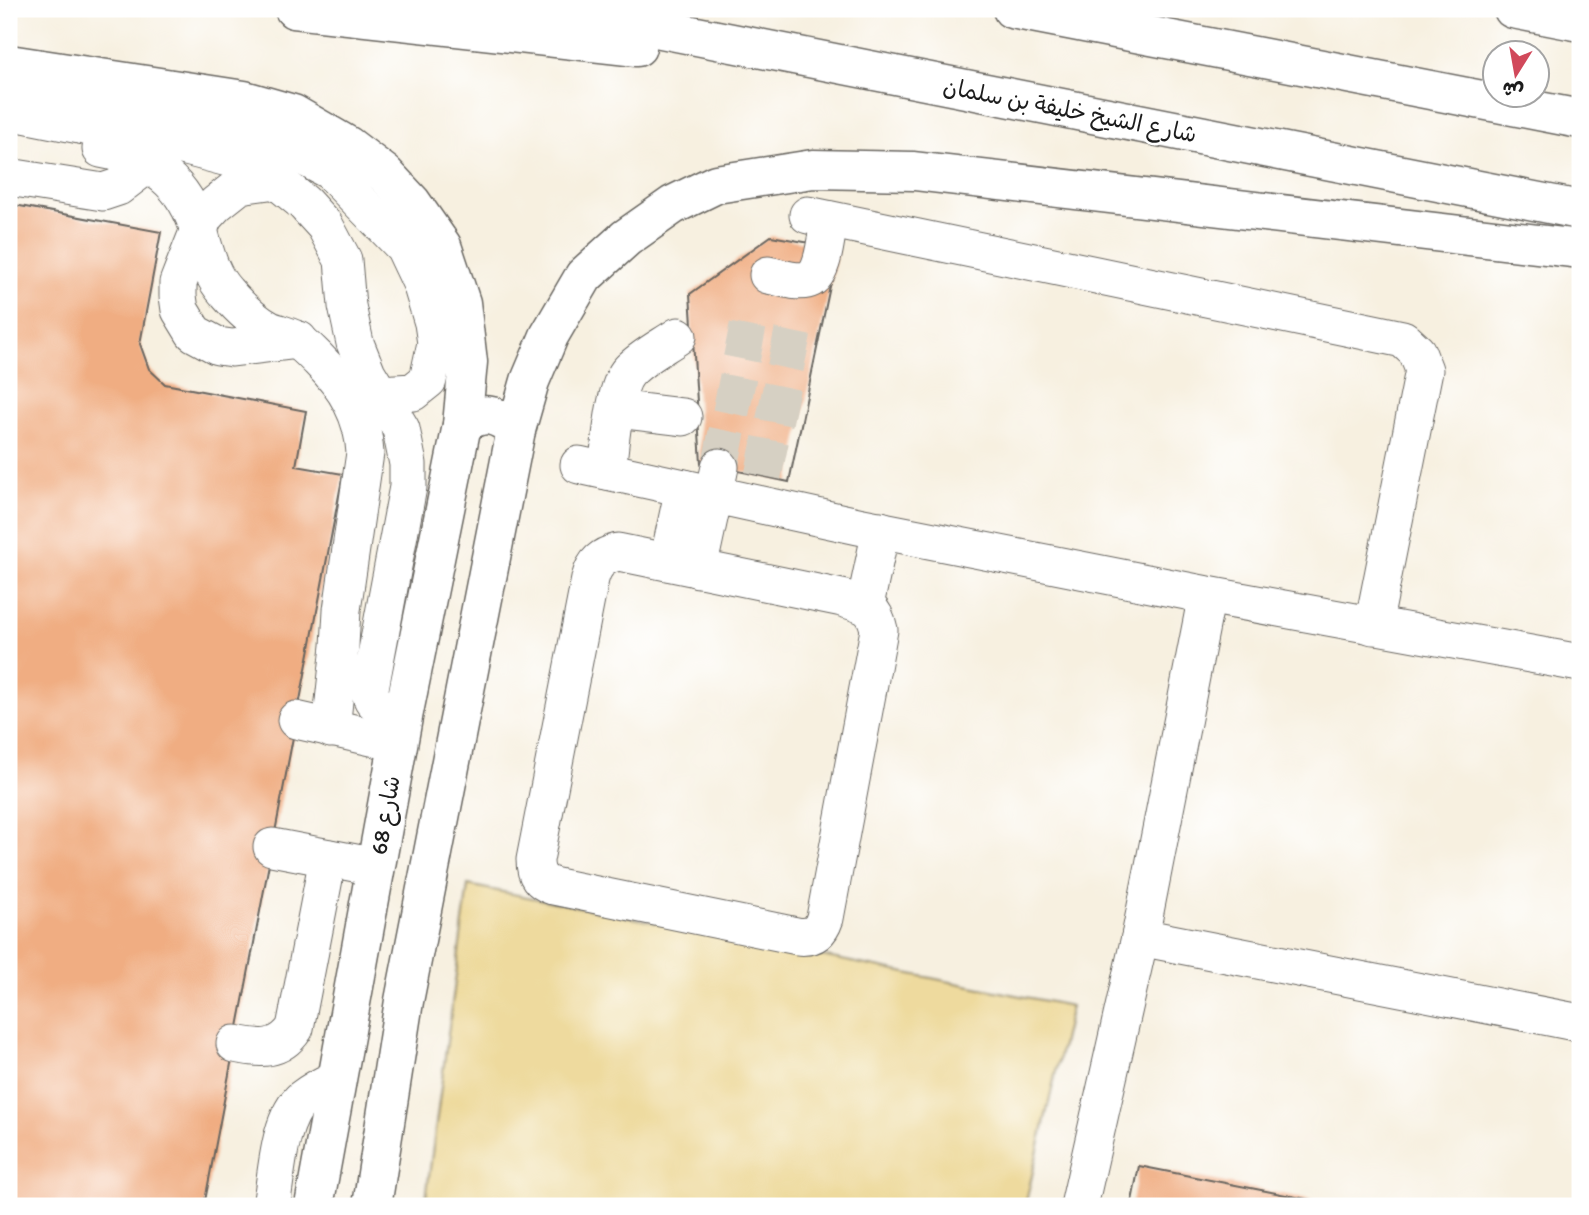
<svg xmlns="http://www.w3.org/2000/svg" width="1589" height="1215" font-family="Itim,'Playpen Sans Arabic',sans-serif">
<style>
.sand{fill:#eeda9e;stroke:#857b5d;stroke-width:2}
.building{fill:#f0ad82}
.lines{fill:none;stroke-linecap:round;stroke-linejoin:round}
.minor-tunnel{stroke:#d6d0c3;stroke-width:37;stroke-dasharray:37 18;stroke-linecap:butt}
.minor-casing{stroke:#696661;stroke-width:39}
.major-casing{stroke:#696661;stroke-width:41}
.highway-casing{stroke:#696661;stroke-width:41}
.minor{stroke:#fff;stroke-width:37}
.major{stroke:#fff;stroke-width:38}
.highway{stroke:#fff;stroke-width:38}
.labels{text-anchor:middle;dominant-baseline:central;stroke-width:5;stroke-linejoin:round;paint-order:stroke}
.street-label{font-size:23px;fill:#1c1c1c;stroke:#fff}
</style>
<rect width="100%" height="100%" fill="#fff"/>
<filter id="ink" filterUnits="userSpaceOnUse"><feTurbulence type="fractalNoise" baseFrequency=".0143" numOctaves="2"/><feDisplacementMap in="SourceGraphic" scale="14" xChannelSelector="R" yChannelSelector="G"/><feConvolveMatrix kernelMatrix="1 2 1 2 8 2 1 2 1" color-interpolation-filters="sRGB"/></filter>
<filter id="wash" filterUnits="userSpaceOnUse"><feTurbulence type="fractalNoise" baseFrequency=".00686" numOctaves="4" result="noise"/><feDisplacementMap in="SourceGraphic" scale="28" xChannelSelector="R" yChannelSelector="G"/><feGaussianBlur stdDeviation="1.57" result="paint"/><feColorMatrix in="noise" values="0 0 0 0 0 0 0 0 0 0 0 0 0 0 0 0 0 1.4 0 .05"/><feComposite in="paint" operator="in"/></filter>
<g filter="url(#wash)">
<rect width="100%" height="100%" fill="#f7f0e0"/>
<!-- sand -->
<polygon class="sand" points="468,885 1071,1006 1025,1206 425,1206"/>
<g id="blocks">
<!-- building -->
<g class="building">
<polygon points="9,204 161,232 140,344 149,369 165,384 306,411 296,466 343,474 204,1206 9,1206"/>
<polygon points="771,236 838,248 789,482 701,463 690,294"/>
<polygon points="1139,1166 1337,1205 1337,1206 1131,1206"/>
</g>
</g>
</g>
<g filter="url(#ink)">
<use href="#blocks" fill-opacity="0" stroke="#696661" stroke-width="2"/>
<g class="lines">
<!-- minor-tunnel -->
<g class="minor-tunnel">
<polyline points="720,467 748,326"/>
<polyline points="763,476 793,331"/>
</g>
<defs>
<g id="minor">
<polyline points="15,76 77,97 279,144 330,171 404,247 421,283 433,323 436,343 428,380 413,392 380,394"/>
<path d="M9,111L171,143L228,158L256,169L276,180L304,203L325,226L343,260L347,306L355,343L367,373L401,429L408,464V487L370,688C370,708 388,709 404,712"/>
<path d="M101,149C153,159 185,182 200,234C206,254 211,276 226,292C238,306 253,321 270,330C278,333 287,335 295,339C304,344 312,353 319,360C346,387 363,415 365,453L342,610L340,646L331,729"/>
<polyline points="9,177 103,192 118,187 148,164"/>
<polyline points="276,180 240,185 216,204 204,217 183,270 178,283 178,296 180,310 194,333 218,346 232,348 299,340"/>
<polyline points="808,215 1403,339 1417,352 1424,370 1373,626"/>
<path d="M768,275C780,277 795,283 807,280C824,277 826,235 829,220"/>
<polyline points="616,409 683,417"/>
<polyline points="579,465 858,526 1207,595 1580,663"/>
<path d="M607,471C610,448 614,386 629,371C642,357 662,347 678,336"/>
<path d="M618,552L842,598C864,605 874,605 879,630L825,918C820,933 812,938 797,936L553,886C540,882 535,874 535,860L590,579C594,563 602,556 618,552Z"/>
<polyline points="668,562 684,488"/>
<polyline points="698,569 720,467"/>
<polyline points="865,605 881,530"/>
<polyline points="296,720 398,743"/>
<polyline points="272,847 376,867"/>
<polyline points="1140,937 1580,1023"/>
<path d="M235,1044C260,1049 279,1052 295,1028L328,858"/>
<path d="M271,1206C277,1175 278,1120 303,1098C313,1090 325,1084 336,1079"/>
<polyline points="1079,1206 1140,937 1207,595"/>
</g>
<g id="major">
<polyline points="1513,9 1580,22"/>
<polyline points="9,64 244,100 293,114 348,146 385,174 412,203 442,246 461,303 468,362 462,425 404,712 314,1206"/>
<path d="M372,1206L404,1001L516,430C496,413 483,410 462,425"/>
</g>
<g id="highway">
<polyline points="294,9 637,47"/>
<polyline points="560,9 1580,210"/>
<polyline points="1012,9 1580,119"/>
<polyline points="516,430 530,381 549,336 584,276 626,238 673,205 716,184 813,169 914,171 1580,249"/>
</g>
</defs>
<!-- minor casing -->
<use href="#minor" class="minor-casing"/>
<!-- major casing -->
<use href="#major" class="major-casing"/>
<!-- highway casing -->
<use href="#highway" class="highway-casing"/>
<!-- minor -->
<use href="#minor" class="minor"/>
<!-- major -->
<use href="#major" class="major"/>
<!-- highway -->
<use href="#highway" class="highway"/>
</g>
</g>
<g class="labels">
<!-- street labels -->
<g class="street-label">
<text transform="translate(1070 110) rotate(11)">شارع الشيخ خليفة بن سلمان</text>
<text transform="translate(385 815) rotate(-80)">شارع 68</text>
</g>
</g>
<!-- margin -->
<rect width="1589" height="1215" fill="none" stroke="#fff" stroke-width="35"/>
<!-- north arrow -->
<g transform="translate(1516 74) rotate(191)"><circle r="33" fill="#ffffff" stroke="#a4a4a4" stroke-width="2"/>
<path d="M0-5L12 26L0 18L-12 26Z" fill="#d1495b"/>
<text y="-10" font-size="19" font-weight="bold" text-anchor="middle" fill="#1c1c1c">ش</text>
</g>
</svg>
